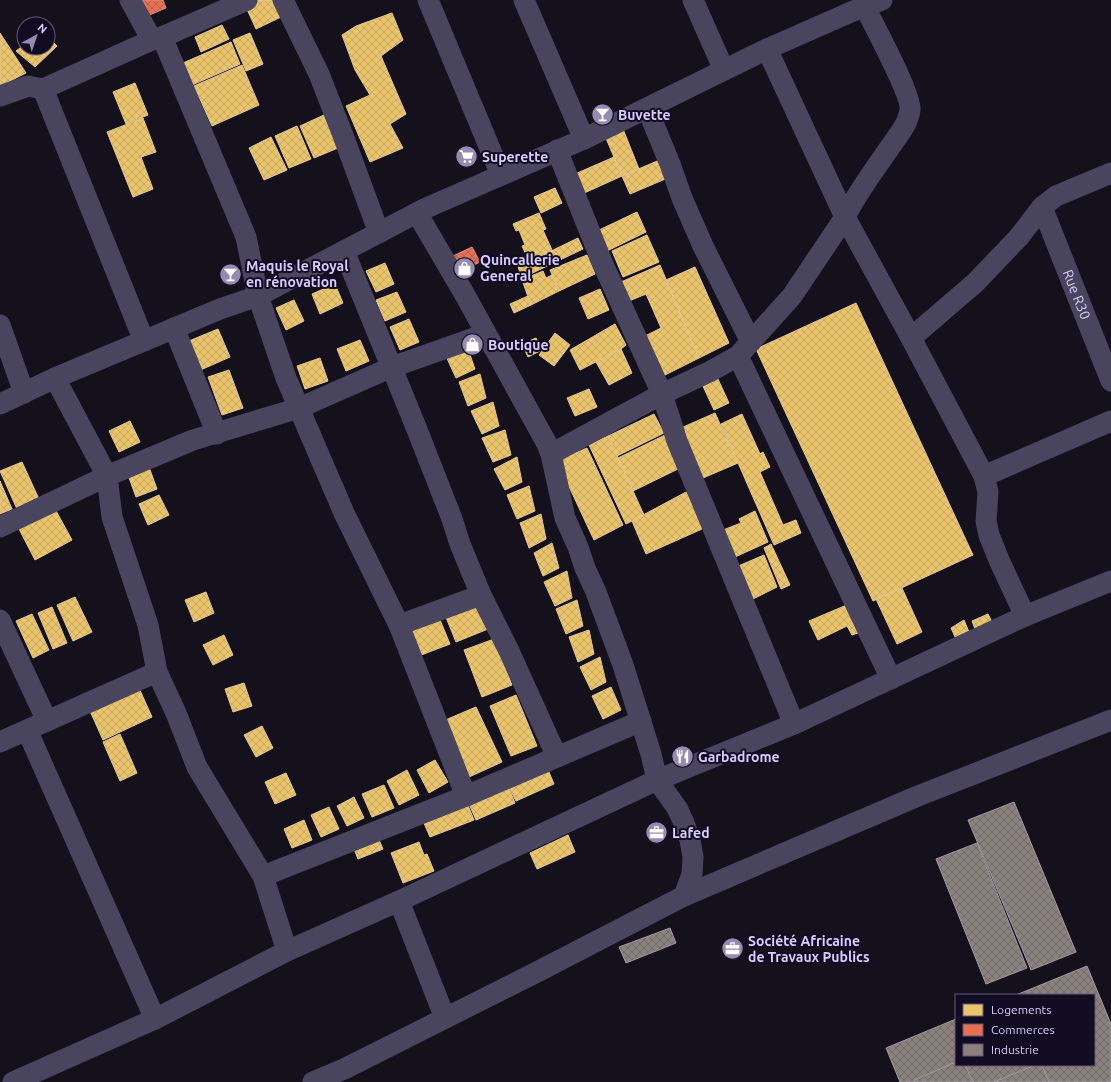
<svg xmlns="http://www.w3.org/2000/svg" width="1111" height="1082" font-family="Ubuntu,sans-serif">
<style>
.homes{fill:url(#homes-cross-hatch);stroke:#e4c797}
.shops{fill:url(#shops-cross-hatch);stroke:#e38b85}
.industry{fill:url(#industry-cross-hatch);stroke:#a298a3}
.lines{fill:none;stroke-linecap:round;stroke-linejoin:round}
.minor{stroke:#4a455e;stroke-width:21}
.labels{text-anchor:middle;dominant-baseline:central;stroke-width:4;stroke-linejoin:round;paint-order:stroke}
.poi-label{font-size:14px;font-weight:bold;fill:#d9cdff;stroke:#120c22;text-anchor:start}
.street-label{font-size:14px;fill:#d9cdff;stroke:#120c22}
</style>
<defs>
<pattern id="homes-cross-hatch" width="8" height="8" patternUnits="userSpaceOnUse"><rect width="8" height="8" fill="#e9c46a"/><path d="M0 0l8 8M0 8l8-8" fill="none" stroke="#c7a964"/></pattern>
<pattern id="shops-cross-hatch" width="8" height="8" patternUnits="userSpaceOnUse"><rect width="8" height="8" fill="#e76f51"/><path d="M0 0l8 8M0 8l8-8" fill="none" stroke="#b56050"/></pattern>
<pattern id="industry-cross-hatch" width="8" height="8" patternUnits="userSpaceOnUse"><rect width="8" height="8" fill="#8a817c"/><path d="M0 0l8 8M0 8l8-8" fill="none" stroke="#706a6b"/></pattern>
</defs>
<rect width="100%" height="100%" fill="#14111d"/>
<!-- homes -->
<g class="homes">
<polygon points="255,0 272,0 281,17 256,29 245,5"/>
<polygon points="392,13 403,40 381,56 406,114 390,124 403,148 370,162 346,106 370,95 355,70 342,35 356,26"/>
<polygon points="222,25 229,39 201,52 195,37"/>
<polygon points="0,33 26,73 0,86"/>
<polygon points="250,33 263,64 246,71 233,40"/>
<polygon points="48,37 57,46 35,67 16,51 24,45 24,48 48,48"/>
<polygon points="231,42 240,64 192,85 183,63"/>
<polygon points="242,65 259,105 212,126 194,86"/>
<polygon points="135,83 148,115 126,124 113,92"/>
<polygon points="324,115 338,148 314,158 300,126"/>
<polygon points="143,118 156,152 141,157 153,189 133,197 107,132"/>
<polygon points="297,126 311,159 289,168 275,136"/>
<polygon points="623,129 639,169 622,176 605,136"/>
<polygon points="271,137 287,170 264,180 249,148"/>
<polygon points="614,157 622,176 582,194 575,174"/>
<polygon points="662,159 670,177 630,194 622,176"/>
<polygon points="555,188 562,203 541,213 534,197"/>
<polygon points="637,212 646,232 607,251 597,231"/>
<polygon points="539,213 546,229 543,230 552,250 529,261 522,246 525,245 519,230 516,231 513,224"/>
<polygon points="647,235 659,262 623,277 612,251"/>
<polygon points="578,238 583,249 522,278 518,267"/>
<polygon points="587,255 595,274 559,291 550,270"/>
<polygon points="385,263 394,284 376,292 366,271"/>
<polygon points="660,265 699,358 663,376 645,336 661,328 646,294 629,301 621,282"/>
<polygon points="695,267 729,343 699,358 666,280"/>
<polygon points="543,271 546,278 552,275 559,291 531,305 522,280"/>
<polygon points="335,284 343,303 320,314 312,294"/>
<polygon points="600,289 609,310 588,319 579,298"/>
<polygon points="397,292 406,312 385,321 376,300"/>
<polygon points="528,296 531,305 514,313 510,304"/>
<polygon points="294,300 304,321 286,330 276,308"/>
<polygon points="856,303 973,555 873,601 756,349"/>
<polygon points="409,319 419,342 400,350 390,327"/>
<polygon points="615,324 626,345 621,349 580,370 570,350"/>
<polygon points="218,329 230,357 196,372 184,343"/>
<polygon points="555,333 570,345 554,366 539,355"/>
<polygon points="536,338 542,350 528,357 522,344"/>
<polygon points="360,340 369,361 346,371 337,349"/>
<polygon points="467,346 475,369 456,378 445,354"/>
<polygon points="621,349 632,373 609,385 596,362"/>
<polygon points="320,358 328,381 305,389 297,366"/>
<polygon points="229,370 243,408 222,415 208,377"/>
<polygon points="480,374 486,398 468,406 459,382"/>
<polygon points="717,377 729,403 714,410 702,384"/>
<polygon points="589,389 597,407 575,416 567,398"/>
<polygon points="493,402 499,426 482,434 471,411"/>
<polygon points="715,413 738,463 703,478 681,428"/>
<polygon points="654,414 664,433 617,456 608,436"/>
<polygon points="742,414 760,454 763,452 770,467 760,472 783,525 796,520 801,533 774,545 721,424"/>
<polygon points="130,421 140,442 119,452 109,431"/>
<polygon points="505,430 511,455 493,462 482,438"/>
<polygon points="665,435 680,468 633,491 618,458"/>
<polygon points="608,436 644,515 626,524 589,445"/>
<polygon points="587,448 623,525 594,540 557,461"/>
<polygon points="517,457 522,482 505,490 494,469"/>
<polygon points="22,462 39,499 17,509 0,471"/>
<polygon points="149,467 157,489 136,497 128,475"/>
<polygon points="0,481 12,509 0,514"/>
<polygon points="529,486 535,511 517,519 507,495"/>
<polygon points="686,492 697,510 702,529 646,554 632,521"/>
<polygon points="159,495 169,515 148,525 139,504"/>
<polygon points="55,509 72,540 35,560 19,529"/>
<polygon points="755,511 768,542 735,557 723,530 741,523 739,519"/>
<polygon points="541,514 546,539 529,548 520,523"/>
<polygon points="552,543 559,568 543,576 534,553"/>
<polygon points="771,544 790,585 781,589 764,548"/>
<polygon points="764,555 777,587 751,600 736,567"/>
<polygon points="567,571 572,598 555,606 544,582"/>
<polygon points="902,588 922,632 897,644 876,599"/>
<polygon points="206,592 214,613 194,622 185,600"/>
<polygon points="75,597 92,632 73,641 57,605"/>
<polygon points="577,600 583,626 566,634 556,609"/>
<polygon points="476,602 488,629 456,642 445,615"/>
<polygon points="849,604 861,632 852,635 847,626 818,640 809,621"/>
<polygon points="52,607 67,643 53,649 38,613"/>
<polygon points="32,614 49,650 33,658 16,621"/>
<polygon points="988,614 992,622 975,629 972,621"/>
<polygon points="438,615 450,644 416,657 404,629"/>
<polygon points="964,620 969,632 956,639 951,628"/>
<polygon points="589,630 594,654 578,662 569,637"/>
<polygon points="224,635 233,655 213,665 203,645"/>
<polygon points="494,639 512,685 482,697 464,650"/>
<polygon points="600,657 606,682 591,690 580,667"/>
<polygon points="244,683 252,706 233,712 225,689"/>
<polygon points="611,687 621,710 603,719 592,696"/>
<polygon points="139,688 152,717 103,740 90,711"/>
<polygon points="516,695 537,746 511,756 490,706"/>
<polygon points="476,707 502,762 469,777 443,721"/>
<polygon points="262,726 273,748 256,757 244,735"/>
<polygon points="120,734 137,773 120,781 103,742"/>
<polygon points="435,760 448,782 429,793 417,770"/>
<polygon points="546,765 554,784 516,801 507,783"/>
<polygon points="407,770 419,795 399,805 387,781"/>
<polygon points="286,773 296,795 275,804 265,782"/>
<polygon points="384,785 394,808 372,817 362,794"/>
<polygon points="508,786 515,803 476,820 469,804"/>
<polygon points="354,797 364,818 347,826 337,806"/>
<polygon points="467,803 474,820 430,837 423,821"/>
<polygon points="329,807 339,829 321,837 311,815"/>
<polygon points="304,820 312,840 292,848 284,829"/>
<polygon points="568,835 575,852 537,869 530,853"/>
<polygon points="379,840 383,849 358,859 354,849"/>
<polygon points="419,842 424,855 427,854 434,871 403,883 391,853"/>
</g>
<!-- shops -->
<g class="shops">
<polygon points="140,0 163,0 166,8 147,16"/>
<polygon points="472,247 480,262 462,271 453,256"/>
</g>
<!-- industry -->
<g class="industry">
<polygon points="1014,802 1076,952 1031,970 968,820"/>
<polygon points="977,843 1027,968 986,984 936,859"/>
<polygon points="670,928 676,943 626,963 619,947"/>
<polygon points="1087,966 1111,1024 1111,1082 900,1082 886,1048 956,1019 956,1065 1094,1065 1094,995 1016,995"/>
<polygon points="956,1062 956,1065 965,1065 973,1082 915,1082 914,1080"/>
<polygon points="1035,1065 1042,1065 1049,1082 994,1082"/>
</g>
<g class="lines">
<!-- minor -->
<g class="minor">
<polyline points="130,0 152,40"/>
<polyline points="283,0 319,74 344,138 379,233"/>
<polyline points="428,0 501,175"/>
<polyline points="524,0 584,139"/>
<polyline points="693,0 724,70"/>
<polyline points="162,37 246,237 258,296 286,378 344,513 399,625 466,796"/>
<polyline points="767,49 845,217 911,338 984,476 988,492 986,521 989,535 999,560 1025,616"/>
<polyline points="43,89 144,341"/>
<polyline points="0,96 28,86 43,89 152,40 162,37 247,0"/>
<polyline points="647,108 670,164 682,198 703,246 751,342"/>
<polyline points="557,150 602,262 662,394 677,441 794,724"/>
<path id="s1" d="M1042,207L1111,381"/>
<polyline points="417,213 465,295 547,444 551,454 565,518 578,547 585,568 596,592 623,665 651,754 657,780 677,808 684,823 690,840 693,857 692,874 684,896"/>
<polyline points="344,251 416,427 452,519 460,544 481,595 509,651 557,757"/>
<polyline points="0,325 24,393"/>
<polyline points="174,328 217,434"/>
<polyline points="911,338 975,283 1019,237 1042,207 1056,196 1111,173"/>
<polyline points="738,356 891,679"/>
<polyline points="55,378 107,476 112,517 148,625 157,672 176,713 197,767 263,876 287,951"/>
<polyline points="0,404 55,378 220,309 258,296 424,209 584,139 767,49 851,12 882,0"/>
<path d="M551,454L662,394L709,372L738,356L792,296L845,217C857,193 873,172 888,150C896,138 908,125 910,110C912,95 873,24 865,7"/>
<polyline points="984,476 1111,421"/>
<polyline points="0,527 107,476 193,440 299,408 392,367 486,334"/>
<polyline points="0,620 47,721"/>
<polyline points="399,625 481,595"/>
<polyline points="27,730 155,1019"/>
<polyline points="0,742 157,672"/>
<polyline points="263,876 466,796 641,721"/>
<polyline points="399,901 445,1018"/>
<polyline points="13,1082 155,1019 287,951 399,901 657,780 794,724 1025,616 1111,581"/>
<polyline points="313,1082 344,1069 535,973 684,896 918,796 1111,720"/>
</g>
</g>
<!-- icons -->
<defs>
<symbol id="bar-disc" viewBox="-11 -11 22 22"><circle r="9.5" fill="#948bb0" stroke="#120c22"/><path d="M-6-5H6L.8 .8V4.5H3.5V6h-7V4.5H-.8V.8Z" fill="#fff"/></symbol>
<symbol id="supermarket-disc" viewBox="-11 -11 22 22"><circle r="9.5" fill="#948bb0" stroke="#120c22"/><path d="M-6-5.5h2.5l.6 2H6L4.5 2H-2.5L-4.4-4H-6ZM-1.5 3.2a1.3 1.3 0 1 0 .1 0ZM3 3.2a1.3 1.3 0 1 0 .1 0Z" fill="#fff"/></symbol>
<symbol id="shop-disc" viewBox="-11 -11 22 22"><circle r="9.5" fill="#948bb0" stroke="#120c22"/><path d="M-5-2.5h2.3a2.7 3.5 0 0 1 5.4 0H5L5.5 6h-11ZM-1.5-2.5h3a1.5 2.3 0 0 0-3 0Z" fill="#fff"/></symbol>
<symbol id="restaurant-disc" viewBox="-11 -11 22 22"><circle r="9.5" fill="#948bb0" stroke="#120c22"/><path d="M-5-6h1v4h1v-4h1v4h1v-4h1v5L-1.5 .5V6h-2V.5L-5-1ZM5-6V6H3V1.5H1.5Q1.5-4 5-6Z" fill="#fff"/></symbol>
<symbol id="office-disc" viewBox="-11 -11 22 22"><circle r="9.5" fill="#948bb0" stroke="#120c22"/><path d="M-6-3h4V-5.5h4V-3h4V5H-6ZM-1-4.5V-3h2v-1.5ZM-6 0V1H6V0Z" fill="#fff"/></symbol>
</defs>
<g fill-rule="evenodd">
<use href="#bar-disc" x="590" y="102" width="25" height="25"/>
<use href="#supermarket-disc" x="454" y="144" width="25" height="25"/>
<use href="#shop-disc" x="452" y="256" width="25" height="25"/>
<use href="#bar-disc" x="218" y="262" width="25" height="25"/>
<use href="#shop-disc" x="460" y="332" width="25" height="25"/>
<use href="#restaurant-disc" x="670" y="744" width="25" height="25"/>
<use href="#office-disc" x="644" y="820" width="25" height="25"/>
<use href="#office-disc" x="720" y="936" width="25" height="25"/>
</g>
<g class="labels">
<!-- poi labels -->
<g class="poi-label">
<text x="618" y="115">Buvette</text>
<text x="482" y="157">Superette</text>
<text x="480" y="260">Quincallerie<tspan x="480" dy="16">General</tspan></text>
<text x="246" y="266">Maquis le Royal<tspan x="246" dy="16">en rénovation</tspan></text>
<text x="488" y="345">Boutique</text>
<text x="698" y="757">Garbadrome</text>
<text x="672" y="833">Lafed</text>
<text x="748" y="941">Société Africaine<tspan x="748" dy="16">de Travaux Publics</tspan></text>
</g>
<!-- street labels -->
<g class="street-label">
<text stroke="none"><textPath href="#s1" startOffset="94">Rue R30</textPath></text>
</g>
</g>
<!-- legend -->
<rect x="955" y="994" width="140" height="72" fill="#120c22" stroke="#62597a"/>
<rect x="963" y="1004" width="20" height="12" fill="#e9c46a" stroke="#62597a"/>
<text x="991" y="1014" font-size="12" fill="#d9cdff">Logements</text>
<rect x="963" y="1024" width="20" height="12" fill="#e76f51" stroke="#62597a"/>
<text x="991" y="1034" font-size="12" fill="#d9cdff">Commerces</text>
<rect x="963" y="1044" width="20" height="12" fill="#8a817c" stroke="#62597a"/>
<text x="991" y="1054" font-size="12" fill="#d9cdff">Industrie</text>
<!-- north arrow -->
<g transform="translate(36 36) rotate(40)"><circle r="19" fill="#120c22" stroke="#62597a"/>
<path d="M0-3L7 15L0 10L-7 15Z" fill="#948bb0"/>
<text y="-6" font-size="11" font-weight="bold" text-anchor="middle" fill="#d9cdff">N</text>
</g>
</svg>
